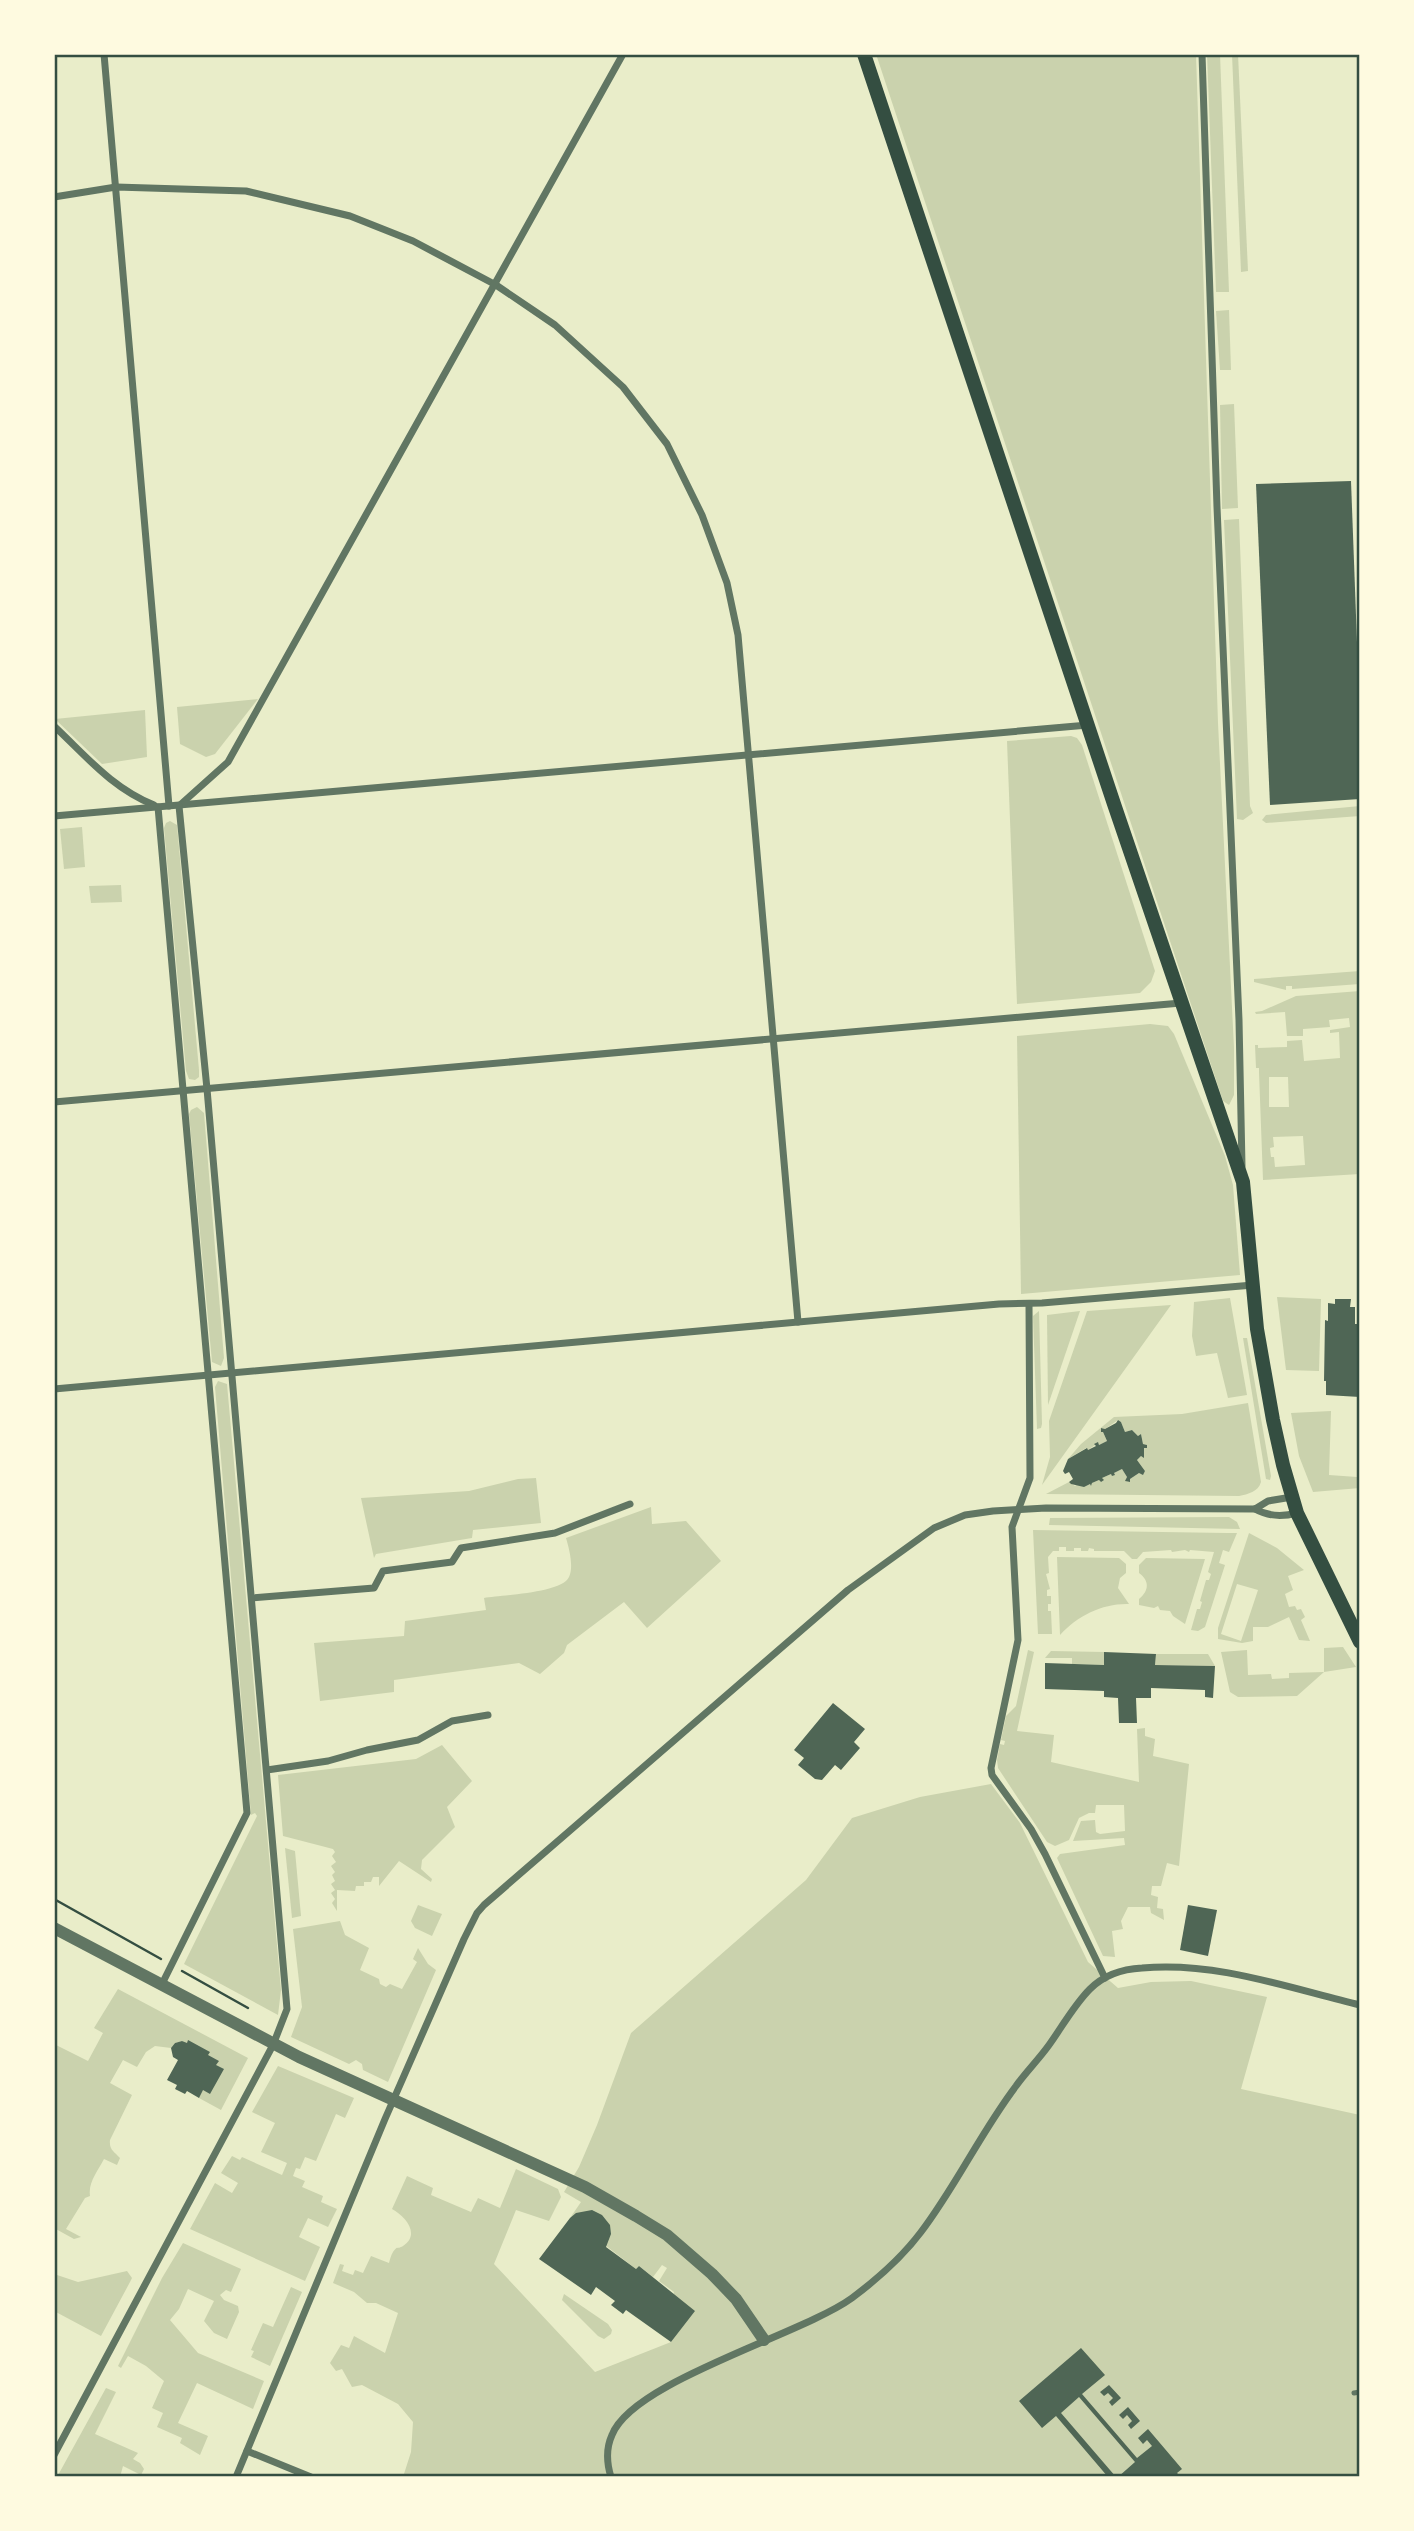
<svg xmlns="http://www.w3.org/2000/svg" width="1414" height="2531" font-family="'Nunito Sans',sans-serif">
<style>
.green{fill:#cad2ad;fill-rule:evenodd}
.building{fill:#4f6655}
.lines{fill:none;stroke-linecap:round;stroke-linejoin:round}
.path{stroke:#344e41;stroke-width:2.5}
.service{stroke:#617663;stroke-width:5}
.minor{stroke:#617663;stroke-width:7}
.tertiary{stroke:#617663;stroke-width:12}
.secondary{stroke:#344e41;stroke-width:14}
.neatline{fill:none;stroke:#344e41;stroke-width:2.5}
</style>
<rect width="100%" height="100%" fill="#e9edc9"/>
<!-- green -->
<g class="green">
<polygon points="876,54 1196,54 1218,723 1234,1048 1234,1095 1229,1105 1223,1101"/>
<polygon points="1207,54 1220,54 1229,292 1216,292"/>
<polygon points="1232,54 1238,54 1248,271 1241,272"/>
<polygon points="1229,310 1231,370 1220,370 1216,311"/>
<polygon points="1234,404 1238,508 1222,509 1220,405"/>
<polygon points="1239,519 1250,806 1253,813 1243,820 1237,819 1224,520"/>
<polygon points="258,699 215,754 206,757 180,744 177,707"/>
<polygon points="145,710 147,757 102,764 55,719"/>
<polygon points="1071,736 1077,738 1082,745 1155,971 1151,982 1140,993 1017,1004 1007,741"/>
<polygon points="1360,806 1360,816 1266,823 1262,820 1266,815"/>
<polygon points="170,821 177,825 199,1070 199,1077 195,1080 189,1079 186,1071 164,828 166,823"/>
<polygon points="82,827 85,867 64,869 60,829"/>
<polygon points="121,885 122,902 91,903 89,886"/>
<polygon points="1360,971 1360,984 1292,989 1292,986 1286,986 1286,990 1254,982 1254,979"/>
<path d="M1360,991V1174L1263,1180L1259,1072V1068H1256L1255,1045H1258V1048L1287,1047V1041L1302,1040L1304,1061L1340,1058L1339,1032L1330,1033V1030L1350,1027L1349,1018L1329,1020L1330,1027L1303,1029V1036H1287L1285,1012L1256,1014L1255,1012L1262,1011L1296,996ZM1269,1077H1288L1289,1107H1269ZM1303,1136L1305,1165L1275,1167L1274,1157H1271L1270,1148L1274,1147L1273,1137Z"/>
<polygon points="1150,1024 1168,1026 1174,1034 1225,1156 1233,1185 1240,1275 1021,1294 1017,1036"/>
<polygon points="197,1107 204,1113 224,1358 221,1366 212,1362 189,1114 191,1110"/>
<polygon points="1277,1297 1321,1299 1319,1371 1286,1370"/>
<polygon points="1230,1298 1247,1395 1228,1398 1217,1353 1196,1356 1192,1336 1194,1302"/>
<polygon points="1171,1305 1042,1485 1050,1457 1049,1421 1087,1311"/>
<polygon points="1039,1311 1042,1424 1041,1428 1037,1429 1033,1316"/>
<polygon points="1080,1311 1048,1405 1047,1315"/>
<polygon points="1243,1338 1247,1338 1271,1476 1270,1480 1266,1479"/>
<polygon points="218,1381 227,1384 281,1990 278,2015 184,1964 257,1816 255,1813 251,1815 215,1387"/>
<path d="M1248,1403L1261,1482C1258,1492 1248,1494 1239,1496L1046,1494L1069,1482L1075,1486L1078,1484L1080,1486L1090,1484L1091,1486L1092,1483L1099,1480L1101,1482L1102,1478L1111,1474L1113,1476L1114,1473L1122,1469L1127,1477L1126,1481L1129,1482L1130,1479L1139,1473L1143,1474L1145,1471L1137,1460L1141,1456L1144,1457V1448H1147V1445L1143,1444L1141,1434L1138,1436L1132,1430L1125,1432L1121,1422L1118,1420L1105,1429L1101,1428L1107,1441L1099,1445L1098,1443L1088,1450L1086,1448L1068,1459L1081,1444L1114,1417L1182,1414Z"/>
<polygon points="1331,1411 1329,1475 1357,1477 1357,1465 1360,1463 1360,1488 1313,1492 1299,1456 1291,1413"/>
<polygon points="536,1478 541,1523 473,1530 472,1538 376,1554 374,1558 361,1498 469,1491 518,1479"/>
<path d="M651,1507L652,1524L686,1521L721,1561L647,1628L624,1602L567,1645L564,1653L540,1674L519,1663L394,1680V1692L320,1701L314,1643L404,1636L405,1621L486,1610L484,1598C502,1595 562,1593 569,1577C574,1567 569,1548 566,1538Z"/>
<polygon points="1229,1517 1237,1522 1240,1529 1049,1525 1050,1518"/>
<polygon points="1033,1530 1227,1533 1237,1533 1229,1552 1223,1550 1219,1563 1225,1565 1205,1627 1198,1631 1191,1630 1197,1609 1200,1609 1202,1602 1200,1601 1206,1580 1209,1580 1211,1574 1208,1572 1214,1552 1190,1550 1189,1552 1185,1550 1172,1552 1171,1550 1143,1552 1137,1559 1132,1559 1124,1551 1094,1551 1094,1549 1089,1548 1088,1551 1081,1551 1081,1548 1074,1548 1074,1551 1066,1551 1066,1547 1059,1547 1059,1551 1053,1551 1048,1557 1049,1573 1046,1574 1050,1589 1047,1590 1047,1596 1051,1596 1051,1604 1048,1604 1048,1611 1051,1611 1052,1634 1038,1634"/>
<path d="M1249,1533L1277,1548L1304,1570L1288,1576L1293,1590L1285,1594L1289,1607L1295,1606L1297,1610L1301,1609L1305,1617L1301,1620L1310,1641L1299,1640L1289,1617L1268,1627H1253V1641L1242,1643L1218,1639V1628ZM1237,1584L1258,1590L1241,1641L1221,1634Z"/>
<path d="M1057,1557L1119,1558L1126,1564V1573L1120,1578L1118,1588L1129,1604C1104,1603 1078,1615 1060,1635Z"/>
<path d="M1146,1558L1205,1559L1185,1624L1173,1616L1170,1611L1160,1610L1158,1606L1154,1608L1139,1605V1599C1149,1591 1150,1581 1139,1573V1565Z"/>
<polygon points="1343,1647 1356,1667 1324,1672 1297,1696 1238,1697 1230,1692 1221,1652 1247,1650 1248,1675 1271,1674 1272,1679 1289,1678 1289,1673 1324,1672 1324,1648"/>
<polygon points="1028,1650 1034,1652 1017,1731 1054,1735 1051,1762 1139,1782 1137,1729 1145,1728 1145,1736 1155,1739 1153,1756 1189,1764 1179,1866 1167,1863 1161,1886 1152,1886 1151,1895 1158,1897 1157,1908 1163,1909 1164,1920 1151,1913 1150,1907 1128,1907 1121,1921 1123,1929 1112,1931 1115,1957 1103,1956 1057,1858 1060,1854 1125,1845 1124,1838 1073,1841 1081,1821 1095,1820 1096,1832 1100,1834 1125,1831 1124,1805 1096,1805 1095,1813 1089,1813 1079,1818 1069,1840 1055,1846 1047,1842 998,1768 997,1760 1000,1744 1004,1745 1005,1741 1001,1740 1006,1716 1016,1706"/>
<polygon points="1051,1651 1104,1652 1104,1665 1072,1664 1072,1658 1045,1658"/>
<polygon points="1156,1654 1208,1654 1215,1666 1155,1665"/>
<polygon points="442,1745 472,1781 447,1807 455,1827 422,1860 421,1869 432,1879 431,1882 399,1861 379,1886 379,1877 373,1877 371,1882 364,1882 364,1886 356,1886 355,1891 337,1890 337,1911 332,1903 335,1899 331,1893 335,1890 331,1884 335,1881 332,1875 335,1872 331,1866 336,1862 332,1856 335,1852 333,1849 283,1836 278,1775 416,1759"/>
<path d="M991,1784L1020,1823L1088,1962L1118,1988L1151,1982L1191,1981L1267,1997L1241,2089L1360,2115V2477H403L411,2452L413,2422L398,2404L362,2385L352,2387L342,2369L336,2371L330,2363L341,2345L349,2348L354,2336L385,2353L398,2313L376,2303H367L354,2292L333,2283L340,2264L344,2265L342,2271L353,2275L355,2270L363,2273L371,2256L389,2263C390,2259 391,2255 393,2252C398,2245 396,2250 403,2246C421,2234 405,2216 392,2209L407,2176L433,2188L431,2195L471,2212L478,2198L500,2208L516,2169L558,2189L561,2197L549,2221L516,2210L494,2264L595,2372L671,2342L694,2311L673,2295L674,2292L659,2281L667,2268L662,2265L653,2277L639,2266L636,2269L570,2218L581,2202L564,2192L579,2167L597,2125L631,2033L806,1880L852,1818L920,1797Z"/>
<polygon points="285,1848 295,1851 301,1916 292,1918"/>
<polygon points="418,1905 442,1914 432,1936 415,1928 411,1921"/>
<polygon points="340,1921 345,1935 369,1948 360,1970 379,1979 380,1984 386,1987 390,1984 402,1989 417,1962 413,1959 418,1948 428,1964 436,1970 388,2082 363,2070 362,2064 356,2060 349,2064 291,2037 302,2007 293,1929"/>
<path d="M118,1989L248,2058L221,2110L199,2098L187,2044L182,2041L175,2043L171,2048L155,2046L146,2052L137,2067L123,2060L110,2083L132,2095L110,2140C109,2150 114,2151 120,2158L117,2165L104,2159C98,2171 88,2182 90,2196L85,2198L66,2229L81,2237L74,2239L54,2228V2044L88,2061L103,2033L94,2028Z"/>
<polygon points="278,2066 354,2098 345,2118 336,2114 316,2161 305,2157 300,2169 296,2168 293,2176 305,2181 302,2187 323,2196 321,2202 337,2209 328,2227 308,2218 299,2237 320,2247 305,2281 190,2229 215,2183 232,2193 238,2183 221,2173 232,2156 240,2160 242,2157 282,2175 287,2163 261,2152 275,2123 252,2112"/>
<polygon points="183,2243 241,2269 231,2292 226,2290 220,2295 224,2300 238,2306 239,2312 227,2339 214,2333 204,2321 214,2301 188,2289 179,2309 170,2320 198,2353 264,2381 253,2409 197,2383 178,2423 208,2436 200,2455 180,2443 182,2438 157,2427 163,2413 152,2408 164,2381 146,2366 128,2356 121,2368 118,2366 162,2278"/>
<polygon points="127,2271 132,2278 130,2282 101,2336 54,2311 54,2274 78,2282"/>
<polygon points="291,2287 302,2292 270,2366 251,2357 254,2351 251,2350 263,2323 273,2327"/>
<polygon points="564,2294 608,2324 612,2330 611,2334 604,2339 598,2336 562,2300"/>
<polygon points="106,2388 116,2392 95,2434 138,2453 133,2459 140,2463 144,2469 141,2475 123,2466 120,2477 57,2477"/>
</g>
<!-- building -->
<g class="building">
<polygon points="1351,481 1360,723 1360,799 1270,805 1256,484"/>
<polygon points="1335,1299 1351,1299 1350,1307 1355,1307 1355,1324 1359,1324 1360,1397 1326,1395 1326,1381 1324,1381 1325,1320 1328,1321 1328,1303 1335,1304"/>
<polygon points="1118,1420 1121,1422 1125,1432 1132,1430 1138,1436 1141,1434 1143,1444 1147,1445 1147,1448 1144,1448 1144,1458 1141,1456 1137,1460 1145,1471 1143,1475 1139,1473 1130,1479 1130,1482 1125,1481 1127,1477 1122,1469 1114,1473 1115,1475 1112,1476 1111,1474 1102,1478 1104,1480 1101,1482 1099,1480 1092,1483 1091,1486 1090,1484 1084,1487 1071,1484 1069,1482 1073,1479 1069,1472 1065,1474 1063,1471 1068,1459 1087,1448 1088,1450 1096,1446 1094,1444 1098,1442 1099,1445 1107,1441 1103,1432 1101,1432 1101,1428 1105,1429 1116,1423"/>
<polygon points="1104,1652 1156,1654 1155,1665 1215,1666 1213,1698 1205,1697 1205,1690 1151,1688 1151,1698 1136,1698 1137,1723 1119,1723 1118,1698 1104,1697 1104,1691 1045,1689 1045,1663 1104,1665"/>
<polygon points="833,1703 865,1729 854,1742 860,1748 841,1770 835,1765 822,1780 815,1779 798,1765 804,1758 794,1750"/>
<polygon points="1188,1905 1217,1910 1208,1956 1180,1950"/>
<polygon points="188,2040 210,2052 208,2055 219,2061 216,2065 224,2069 210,2094 203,2090 199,2098 187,2091 185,2094 175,2089 177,2085 167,2080 178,2060 173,2057 171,2048 175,2043 182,2041 187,2043"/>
<polygon points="592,2210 602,2215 610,2225 611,2234 606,2247 636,2269 639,2266 695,2311 671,2342 626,2310 623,2314 611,2305 615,2301 596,2287 591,2295 539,2259 570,2218 576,2213"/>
<polygon points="1081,2348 1105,2375 1082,2394 1137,2458 1152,2446 1147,2440 1143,2444 1138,2438 1148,2429 1182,2469 1177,2473 1181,2477 1118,2477 1135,2462 1079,2397 1061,2413 1116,2477 1108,2477 1056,2416 1042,2428 1019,2401"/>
<polygon points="1109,2385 1121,2398 1112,2406 1109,2402 1113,2398 1108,2393 1104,2396 1100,2392"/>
<polygon points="1128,2407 1140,2421 1131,2429 1128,2425 1132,2421 1127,2415 1123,2419 1119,2415"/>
</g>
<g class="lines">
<!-- path -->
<g class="path">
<polyline points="54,1899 161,1959"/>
<polyline points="182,1971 248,2008"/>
</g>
<!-- service -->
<polyline class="service" points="1354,2393 1360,2392"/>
<!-- minor -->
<g class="minor">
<polyline points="104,54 169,806"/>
<polyline points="1202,54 1217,507 1239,1020 1242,1166"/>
<polyline points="54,197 116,187 246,191 350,216 413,241 496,285 555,325 623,387 667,444 702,515 727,583 738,635 798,1322"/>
<path d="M54,726C87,757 112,788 154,805"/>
<polyline points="180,805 228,762 623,54"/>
<polyline points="158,807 247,1813 162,1984"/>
<polyline points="54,816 1088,725"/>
<polyline points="54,1102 1181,1003"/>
<polyline points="1029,1304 1030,1478 1012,1527 1018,1640 991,1768 992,1775 1031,1829 1045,1854 1105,1978"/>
<polyline points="54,1389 999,1304 1042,1303 1253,1285"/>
<path d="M1255,1509C1269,1517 1282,1517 1297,1513"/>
<polyline points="252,1598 374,1588 383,1571 452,1562 461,1548 555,1533 630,1504"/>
<polyline points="267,1770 328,1761 367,1750 418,1740 452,1721 488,1715"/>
<polyline points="247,2451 311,2477"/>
<polyline points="54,2455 273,2045 287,2009 207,1089 179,806"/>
<polyline points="236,2477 385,2119 464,1939 477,1913 484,1905 848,1590 934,1528 965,1515 993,1511 1046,1508 1255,1509 1268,1501 1292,1497"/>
<path d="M611,2477C607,2464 606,2448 612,2435C633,2381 801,2335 852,2298C876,2280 903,2256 921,2232C956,2186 981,2132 1016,2086C1026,2072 1039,2059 1049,2045C1062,2027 1074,2005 1090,1989C1104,1975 1122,1969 1142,1968C1215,1961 1289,1988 1360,2005"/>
</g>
<!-- tertiary -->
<polyline class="tertiary" points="54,1928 299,2057 585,2187 636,2216 667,2235 712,2274 736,2299 764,2340"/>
<!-- secondary -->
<polyline class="secondary" points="864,54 1114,804 1243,1182 1257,1329 1273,1420 1283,1465 1297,1513 1360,1642"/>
</g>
<!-- border -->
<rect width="1414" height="2531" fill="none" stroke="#fefae0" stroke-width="112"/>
<rect x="56" y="56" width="1302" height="2419" class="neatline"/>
</svg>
